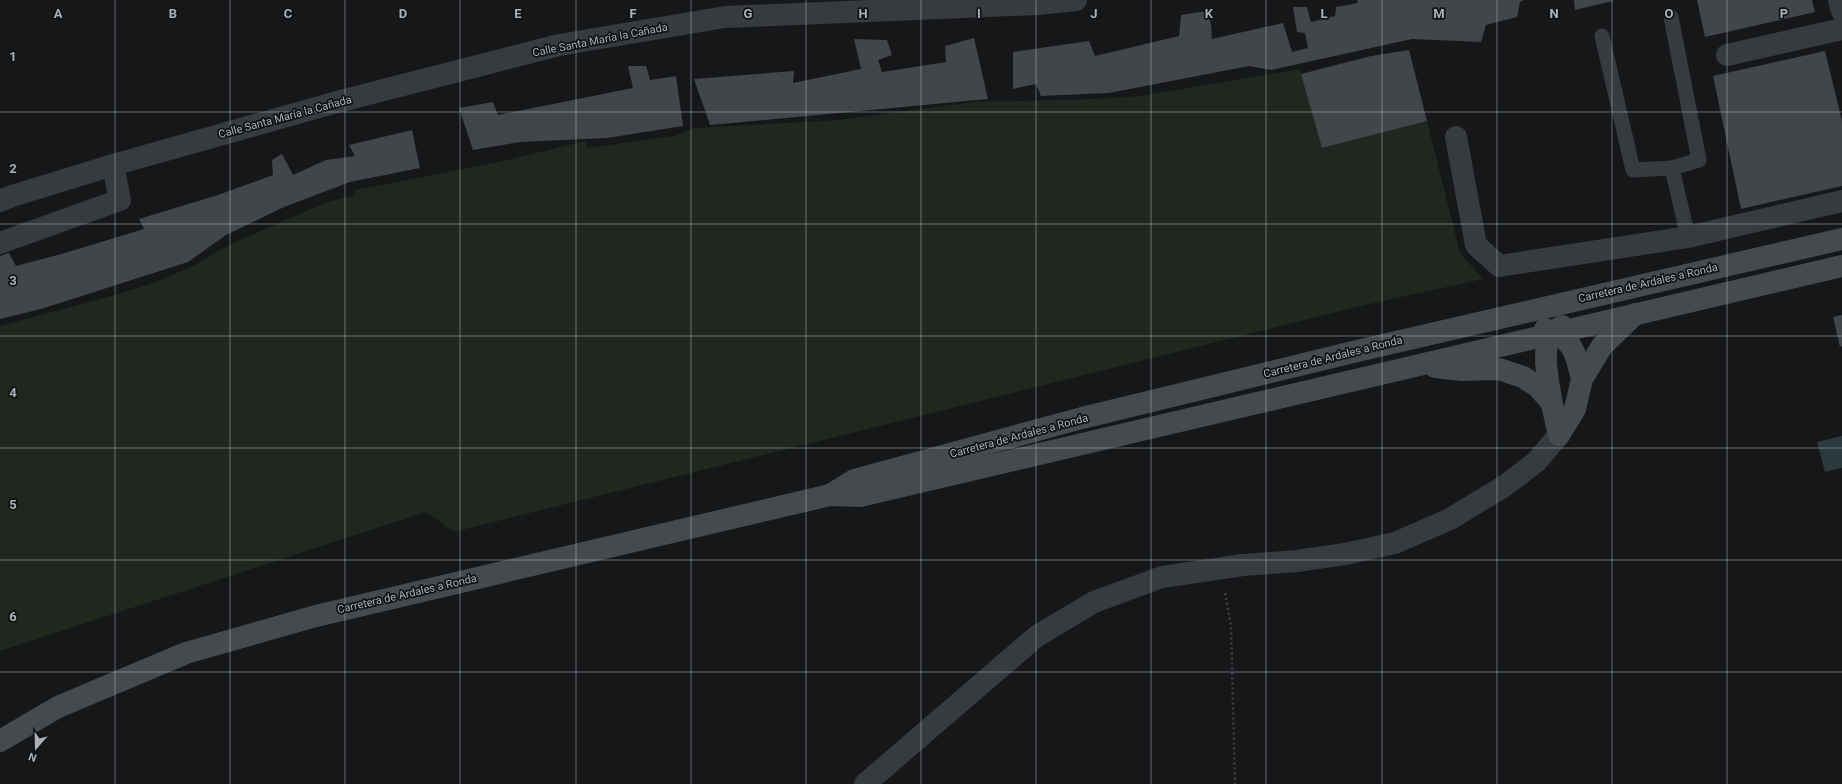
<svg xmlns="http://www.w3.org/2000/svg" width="1842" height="784" font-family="Roboto,sans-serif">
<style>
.green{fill:#1f271e}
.water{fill:#2c3a3d}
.building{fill:#424549}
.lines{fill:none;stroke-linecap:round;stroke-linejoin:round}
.path{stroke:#3d4245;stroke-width:2.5;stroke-dasharray:2 3;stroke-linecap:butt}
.service{stroke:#373a3e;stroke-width:15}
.minor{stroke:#373a3e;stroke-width:22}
.tertiary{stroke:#373a3e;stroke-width:22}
.secondary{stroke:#454a4e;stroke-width:22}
.grid{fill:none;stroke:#a8b2b9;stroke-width:1;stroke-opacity:0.55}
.labels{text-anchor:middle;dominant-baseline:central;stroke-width:3.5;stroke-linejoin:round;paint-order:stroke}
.street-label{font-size:11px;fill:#a8b2b9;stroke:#111214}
.grid-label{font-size:13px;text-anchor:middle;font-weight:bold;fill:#a8b2b9;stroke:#111214;stroke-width:3.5;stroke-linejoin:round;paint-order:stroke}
</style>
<rect width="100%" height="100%" fill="#161719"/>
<!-- green -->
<polygon class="green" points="1300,69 1322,148 1427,121 1460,253 1483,279 1365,305 454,532 426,512 0,651 0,326 115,295 156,282 193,266 227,246 327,202 355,195 355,190 494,163 586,141 587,148 674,136 694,128 840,120 973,102 1094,99 1140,96"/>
<!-- water -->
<polygon class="water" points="1842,436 1842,468 1825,472 1817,442"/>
<!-- building -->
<g class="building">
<polygon points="1357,0 1524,0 1520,2 1517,17 1486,25 1481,42 1412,39 1271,70 1249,66 1109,93 1041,96 1036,84 1013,89 1013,52 1089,41 1095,56 1179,36 1181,15 1207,11 1211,24 1212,39 1283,23 1292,52 1308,48 1305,33 1297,32 1293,7 1307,7 1311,22 1335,16 1336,7 1358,3"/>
<polygon points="1574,0 1613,0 1613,1 1575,10"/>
<polygon points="1697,0 1812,0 1815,12 1705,37"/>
<polygon points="974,38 988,99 710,125 694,79 794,71 793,83 861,69 854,39 887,40 892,55 878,60 882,72 946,62 945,46"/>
<polygon points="1409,50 1427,121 1322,148 1301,74 1371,56"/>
<polygon points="1825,51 1842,121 1842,186 1741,209 1713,76"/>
<polygon points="628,66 646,66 650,80 676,76 683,126 607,138 520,142 473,150 459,108 493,102 498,115 633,88"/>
<polygon points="412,130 420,168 350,182 284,207 226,235 188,262 41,309 0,319 0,256 9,253 16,266 65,253 144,229 139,219 218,195 273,175 272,160 282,154 293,175 326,160 355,156 349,145"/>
<polygon points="1842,315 1842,346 1840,347 1833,317"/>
</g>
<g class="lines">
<!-- path -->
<polyline class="path" points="1225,593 1231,626 1235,784"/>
<!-- service -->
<g class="service">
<polyline points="1671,17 1699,160 1672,168"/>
<polyline points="1602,36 1633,170 1672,168 1688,237"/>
</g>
<!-- minor -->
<g class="minor">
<polyline points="1839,0 1842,11"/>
<polyline points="1727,55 1842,29"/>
<polyline points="1456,137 1476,245 1499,266 1688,237 1842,201"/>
<polyline points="0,201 12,196 113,165 337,102 559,45 725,17 1038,4 1076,0"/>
<polyline points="0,243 120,200 113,165"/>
</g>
<!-- tertiary -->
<polyline class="tertiary" points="865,784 1037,636 1094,602 1162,577 1243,565 1297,561 1345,554 1395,543 1450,519 1503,487 1536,462 1559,435"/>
<!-- secondary -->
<g class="secondary">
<path d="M1545,329C1573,337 1576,354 1582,379"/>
<polyline points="1435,367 1462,370 1499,369 1523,377 1538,387 1551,402"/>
<path d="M1559,435C1554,414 1541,361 1548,342C1551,335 1556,330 1562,326"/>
<polyline points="1559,435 1575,409 1582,379 1602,346 1635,314"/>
<polyline points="830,495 854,480 1082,418 1353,352 1842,239"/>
<path d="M0,741L58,707L186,653L316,616L830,495L860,496C1187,420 1514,342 1842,266"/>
</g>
</g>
<!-- grid -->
<path class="grid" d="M115,0V784M230,0V784M345,0V784M460,0V784M576,0V784M691,0V784M806,0V784M921,0V784M1036,0V784M1151,0V784M1266,0V784M1382,0V784M1497,0V784M1612,0V784M1727,0V784M0,112H1842M0,224H1842M0,336H1842M0,448H1842M0,560H1842M0,672H1842"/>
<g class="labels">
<!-- street labels -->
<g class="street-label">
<text transform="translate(600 40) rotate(-11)">Calle Santa María la Cañada</text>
<text transform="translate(285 117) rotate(-15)">Calle Santa María la Cañada</text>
<text transform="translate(1648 283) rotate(-13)">Carretera de Ardales a Ronda</text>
<text transform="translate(1333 357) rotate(-14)">Carretera de Ardales a Ronda</text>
<text transform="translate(1019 436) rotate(-15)">Carretera de Ardales a Ronda</text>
<text transform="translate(407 594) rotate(-13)">Carretera de Ardales a Ronda</text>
</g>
</g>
<g class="grid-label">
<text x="58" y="18">A</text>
<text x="173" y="18">B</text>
<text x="288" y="18">C</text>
<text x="403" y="18">D</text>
<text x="518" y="18">E</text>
<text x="633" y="18">F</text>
<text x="748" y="18">G</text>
<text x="863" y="18">H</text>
<text x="979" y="18">I</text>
<text x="1094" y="18">J</text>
<text x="1209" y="18">K</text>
<text x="1324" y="18">L</text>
<text x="1439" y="18">M</text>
<text x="1554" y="18">N</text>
<text x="1669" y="18">O</text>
<text x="1784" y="18">P</text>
<text x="13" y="61">1</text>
<text x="13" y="173">2</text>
<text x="13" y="285">3</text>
<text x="13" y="397">4</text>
<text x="13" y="509">5</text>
<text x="13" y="621">6</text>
</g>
<!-- north arrow -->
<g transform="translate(36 748) rotate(200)" stroke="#111214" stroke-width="3" paint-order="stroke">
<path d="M0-3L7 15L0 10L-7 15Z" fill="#a8b2b9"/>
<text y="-6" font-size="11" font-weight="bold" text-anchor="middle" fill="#a8b2b9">N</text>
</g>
</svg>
